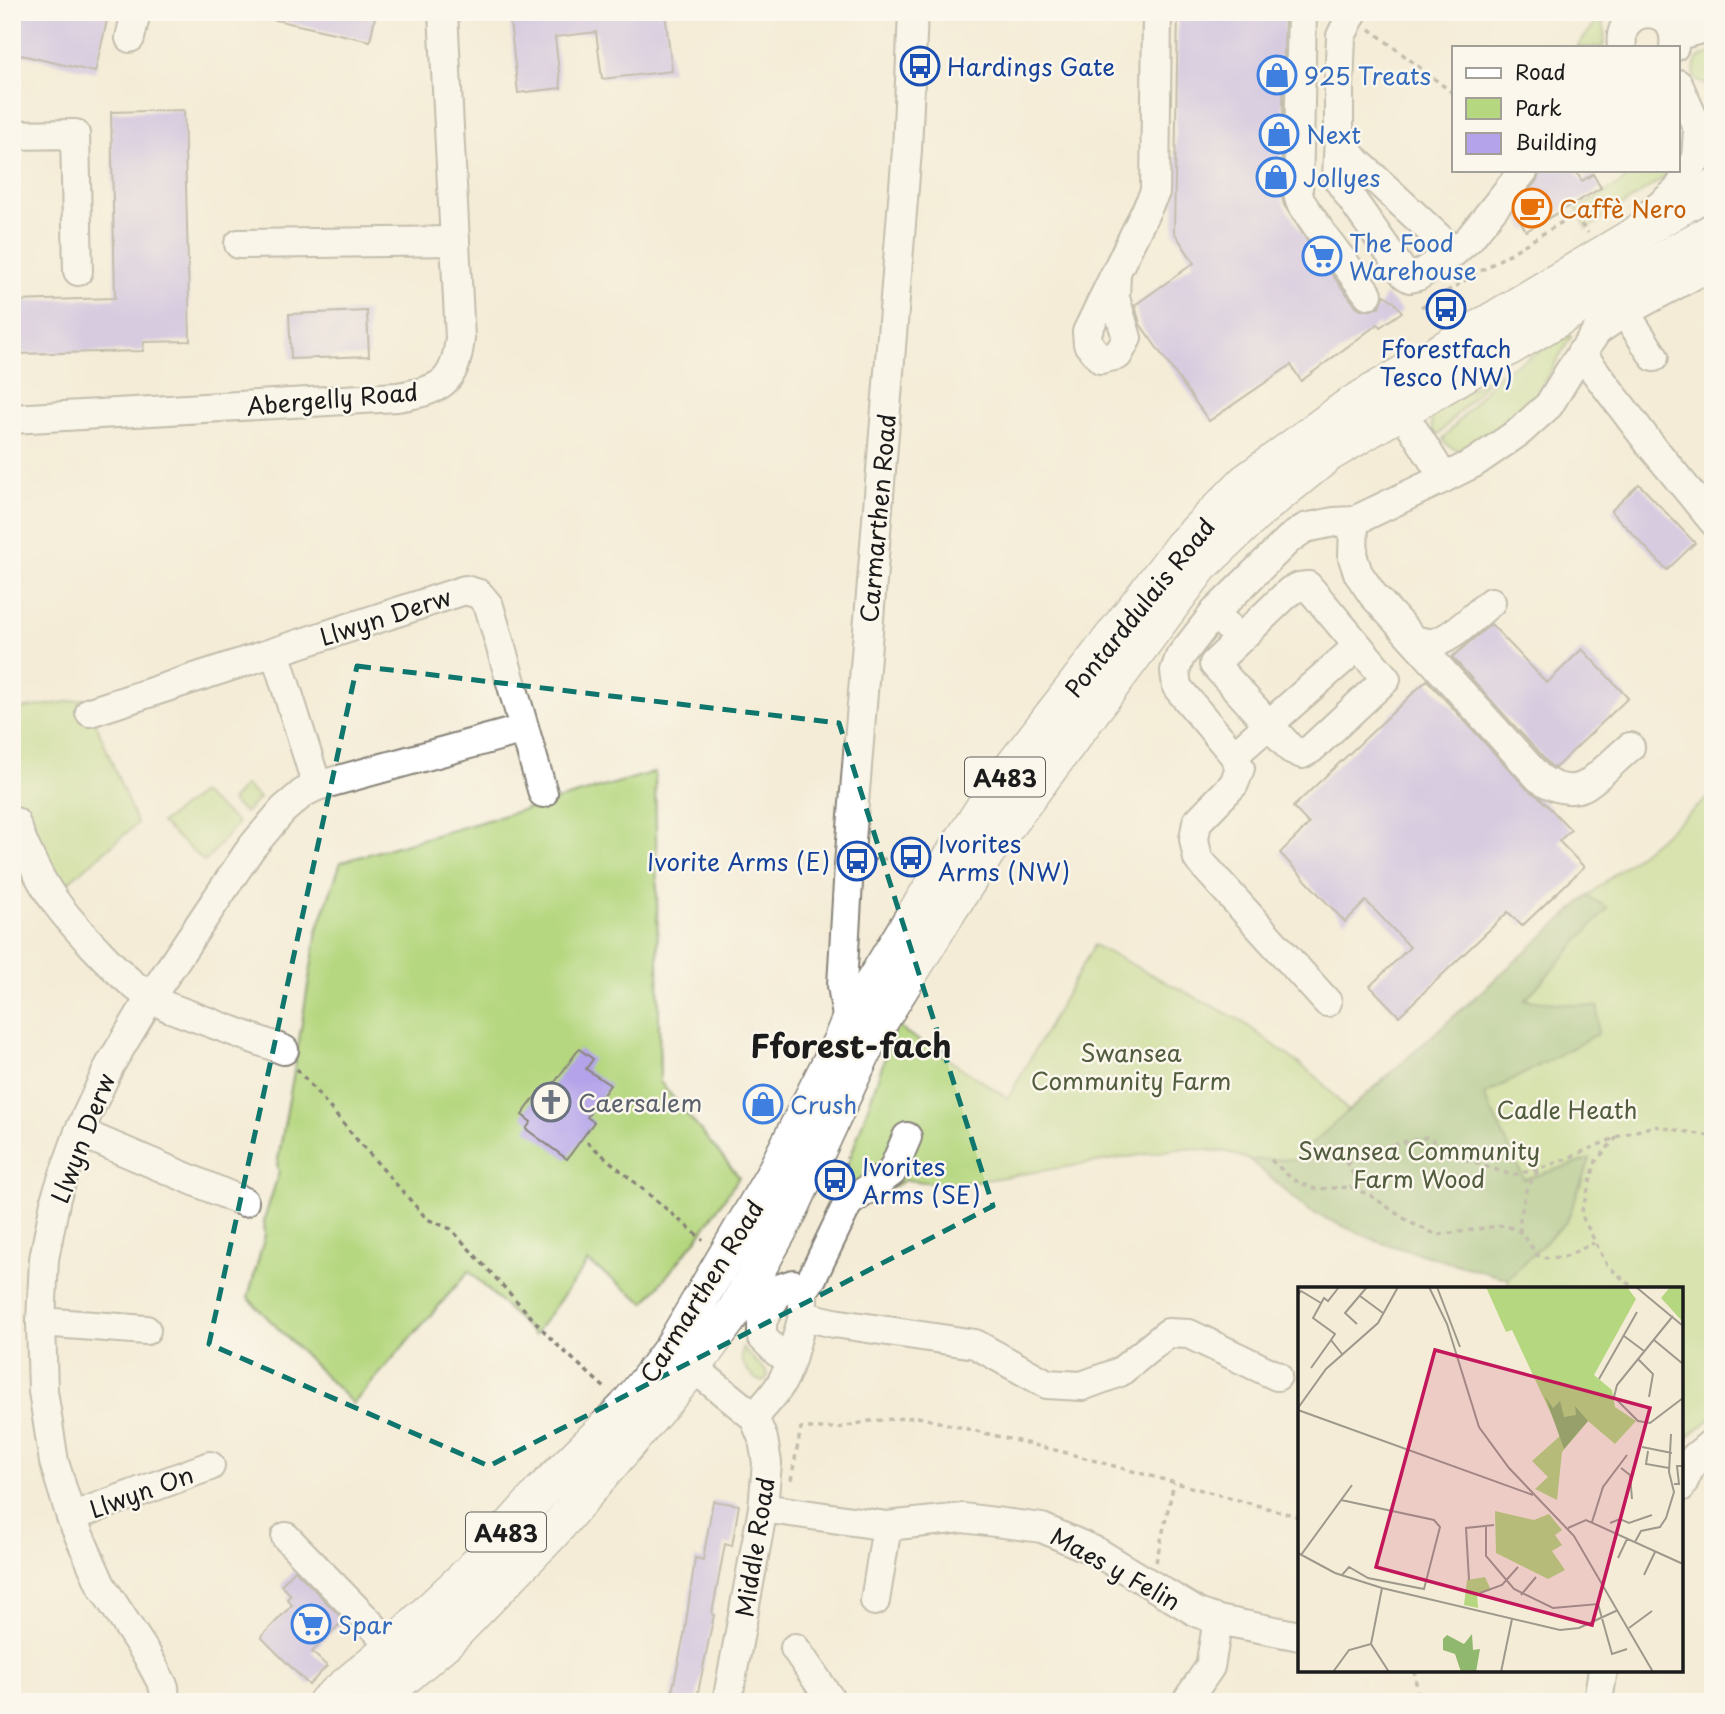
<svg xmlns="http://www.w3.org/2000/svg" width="1725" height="1714" font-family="'Playpen Sans',sans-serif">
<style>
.green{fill:#b5d77f;stroke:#687a4e;stroke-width:2}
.forest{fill:#90b86e;stroke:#566a45;stroke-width:2}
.building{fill:#b4a3ea}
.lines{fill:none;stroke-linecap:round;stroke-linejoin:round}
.minor-casing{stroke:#88847a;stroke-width:32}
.major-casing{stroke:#88847a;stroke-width:38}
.path{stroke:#88847a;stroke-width:3.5;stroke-dasharray:5 5;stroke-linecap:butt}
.minor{stroke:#fff;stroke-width:28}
.major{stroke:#fff;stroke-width:35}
.marked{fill:none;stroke:#0f766e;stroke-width:5;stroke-dasharray:14 9;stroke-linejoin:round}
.labels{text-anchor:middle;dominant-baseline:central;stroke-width:5;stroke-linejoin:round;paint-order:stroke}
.shield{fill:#fbf7ec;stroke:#5f5e5a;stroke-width:2}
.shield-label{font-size:23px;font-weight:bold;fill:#1c1c1c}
.transit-label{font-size:24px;fill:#164399;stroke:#fbf7ec;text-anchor:start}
.shop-label{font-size:24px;fill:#366cbe;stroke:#fbf7ec;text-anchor:start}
.food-label{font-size:24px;fill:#c56008;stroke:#fbf7ec;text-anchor:start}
.street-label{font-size:24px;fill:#1c1c1c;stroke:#fbf7ec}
.park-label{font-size:24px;fill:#525d3f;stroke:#fbf7ec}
.worship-label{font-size:24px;fill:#5b616d;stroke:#fbf7ec;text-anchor:start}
.district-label{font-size:32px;font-weight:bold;fill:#1c1c1c;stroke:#fbf7ec}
.inset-road{fill:none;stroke:#9e998c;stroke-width:2}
.view{fill:#c2185b;fill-opacity:0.15;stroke:#c2185b;stroke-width:3.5}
.inset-edge{fill:none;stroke:#1c1c1c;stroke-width:3.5}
</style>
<rect width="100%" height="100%" fill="#fbf7ec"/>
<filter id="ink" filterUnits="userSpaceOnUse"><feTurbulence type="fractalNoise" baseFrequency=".0143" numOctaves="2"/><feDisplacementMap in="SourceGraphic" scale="14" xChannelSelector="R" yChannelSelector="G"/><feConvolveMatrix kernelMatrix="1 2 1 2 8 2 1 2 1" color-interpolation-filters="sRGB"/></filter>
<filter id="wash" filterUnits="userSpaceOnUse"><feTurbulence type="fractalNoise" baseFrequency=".00686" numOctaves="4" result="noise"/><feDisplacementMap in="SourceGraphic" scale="28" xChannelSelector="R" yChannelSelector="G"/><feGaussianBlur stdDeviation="1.57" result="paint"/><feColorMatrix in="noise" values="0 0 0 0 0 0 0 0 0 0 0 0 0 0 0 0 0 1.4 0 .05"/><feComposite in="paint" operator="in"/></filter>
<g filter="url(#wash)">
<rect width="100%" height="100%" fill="#f4ecd7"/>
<!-- green -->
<g class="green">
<polygon points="1600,17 1605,31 1603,47 1577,47"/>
<polygon points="1713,52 1713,88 1697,81 1694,76 1695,64 1698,58"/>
<polygon points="1632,170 1671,170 1665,177 1587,229 1576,209 1621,183"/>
<polygon points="1570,335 1571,337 1528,409 1470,450 1458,450 1453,448 1446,444 1443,439 1499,374"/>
<polygon points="1494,374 1439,434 1434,435 1431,423 1435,412"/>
<polygon points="86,699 137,824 53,895 12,815 12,710"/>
<polygon points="655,772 660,1082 739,1177 699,1236 645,1303 588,1262 534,1335 469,1271 353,1404 248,1298 265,1235 264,1220 279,1172 277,1165 293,1077 317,931 341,862"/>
<polygon points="245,785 259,798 245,813 231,801"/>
<polygon points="201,793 238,823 205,862 161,823"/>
<polygon points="1713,794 1713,1417 1681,1442 1681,1289 1510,1289 1508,1279 1379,1242 1309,1211 1250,1160 1227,1152 1184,1148 954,1185 905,1180 855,1206 847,1167 896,1026 1008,1098 1094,945 1240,1020 1317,1077 1348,1111 1588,896"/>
<path d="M742,1348L766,1371L768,1376C766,1380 762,1382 757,1380C747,1372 739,1361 742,1348Z"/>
</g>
<!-- forest -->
<polygon class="forest" points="1588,896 1608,908 1525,1000 1598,1007 1598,1034 1484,1095 1524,1179 1590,1159 1567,1221 1508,1279 1379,1242 1309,1211 1250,1160 1295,1159"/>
<g id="blocks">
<!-- building -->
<g class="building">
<polygon points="12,12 109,12 95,72 12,53"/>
<polygon points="272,12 376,12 370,41 271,19"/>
<polygon points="509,12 665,12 672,71 602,79 596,32 555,37 561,88 518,93"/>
<polygon points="1178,12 1285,12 1281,193 1284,205 1312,248 1355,305 1362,310 1371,310 1379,307 1385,295 1394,302 1402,312 1380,327 1378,324 1301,381 1291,365 1209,421 1140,324 1135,305 1194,263 1174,232"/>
<polygon points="184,110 190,341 144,342 143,351 15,354 14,344 12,344 12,301 115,298 111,112"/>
<polygon points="1540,170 1575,170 1582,181 1593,174 1601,188 1526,231 1514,209 1537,180"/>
<polygon points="367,311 369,356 291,359 289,314"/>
<polygon points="1639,484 1695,543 1667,570 1611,511"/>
<polygon points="1491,624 1547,683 1582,649 1628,698 1555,768 1550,765 1452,657"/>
<polygon points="1427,680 1527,789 1540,798 1571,830 1559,841 1584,867 1522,926 1508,912 1399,1016 1370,986 1410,947 1366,901 1345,922 1280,853 1309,824 1293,807"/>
<polygon points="579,1049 593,1059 586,1069 610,1085 587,1117 594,1122 567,1159 526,1129 531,1122 522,1115 536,1096 542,1100"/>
<polygon points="713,1501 739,1505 732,1546 725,1544 712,1614 714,1615 696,1702 670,1702 685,1630 695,1558 703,1560"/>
<polygon points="295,1570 344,1620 312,1652 327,1666 309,1685 261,1637 292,1605 287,1599 291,1595 281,1585"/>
</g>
</g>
</g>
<g filter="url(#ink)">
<use href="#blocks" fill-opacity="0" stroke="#88847a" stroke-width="2"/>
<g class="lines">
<defs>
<g id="minor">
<polyline points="1302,12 1298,193 1300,201 1326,239 1368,294"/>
<polyline points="1353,12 1341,36 1339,88 1339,137 1352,157 1454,252 1469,239 1524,170"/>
<polyline points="1675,36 1713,26"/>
<polyline points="130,38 136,12"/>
<path d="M1622,47C1616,2 1680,2 1674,47"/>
<polyline points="12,135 75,134 78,271"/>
<polyline points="1339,137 1337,178 1405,275 1410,278 1418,276 1454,252"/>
<polyline points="1650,214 1677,191 1696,160 1698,129 1678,84"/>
<polyline points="239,244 455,241"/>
<polyline points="1116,273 1115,298 1127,338 1118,355 1101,359 1088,344 1087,332 1155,192 1157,12"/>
<polyline points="1625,312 1654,357"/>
<polyline points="1581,353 1649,443 1713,521"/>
<polyline points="1402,411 1444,478 1474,463 1519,432 1549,405 1569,372 1597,331 1625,312 1713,265"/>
<path d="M12,419L397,397C441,390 455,384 460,338L443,12"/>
<path d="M1354,521L1353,558L1358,573L1373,595L1539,778C1551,786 1566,793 1582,787C1591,784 1620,755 1630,747"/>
<polygon points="1308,586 1386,679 1311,749 1302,754 1291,749 1214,664 1290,591 1299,587"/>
<polyline points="1215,612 1180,657 1175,671 1177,687 1234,755 1240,768 1234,784 1197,822 1194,839 1198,859 1327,1002"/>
<polyline points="1227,626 1215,612 1289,539 1305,528 1334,522 1354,521 1444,478"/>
<path d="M1414,640C1419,641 1425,643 1430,643C1449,643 1476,614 1491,602"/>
<polyline points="275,652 317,786"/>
<polyline points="90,712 465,590 479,594 489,606 543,793"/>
<polyline points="1234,755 1358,646"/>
<path d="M15,822C26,851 39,880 57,904C70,922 85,937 100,953C120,974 141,994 168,1007L284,1050"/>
<polyline points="856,1028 848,1023 842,985 849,865 907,150 913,12"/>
<polyline points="79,1132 244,1202"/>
<polyline points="803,1291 793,1284 781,1288 762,1321 762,1337 777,1352 791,1359 803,1316 803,1291 812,1278 848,1203 892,1172 907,1137"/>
<polyline points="803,1316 834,1323 975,1344 1047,1384 1082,1386 1120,1372 1168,1333 1189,1334 1277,1376"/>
<polyline points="41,1322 146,1330"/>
<polyline points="678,1355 754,1417 763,1439 767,1463 763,1508 727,1702"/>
<path d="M754,1417C772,1397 784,1385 791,1359"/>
<polyline points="1681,1487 1695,1457 1713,1442"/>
<polyline points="763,1508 887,1526 963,1518 1042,1528 1097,1552 1198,1613 1218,1620 1300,1636"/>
<polyline points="71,1517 210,1466"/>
<polyline points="286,1537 392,1646"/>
<polyline points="875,1601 887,1526"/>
<polyline points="795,1648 832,1702"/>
<polyline points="165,1702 164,1687 147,1655 101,1585 71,1517 54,1462 43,1391 41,1322 44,1259 56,1197 79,1132 110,1065 150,998 251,848 283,810 303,793 317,786 524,729"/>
<polyline points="1186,1702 1210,1667 1218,1620"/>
<polyline points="1601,1702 1599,1694 1603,1670"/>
</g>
<g id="major">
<polyline points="326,1702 392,1646 470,1572 542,1491 626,1407 646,1382 671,1349 772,1177 840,1042 848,1023 912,918 996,788 1182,546 1245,482 1347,407 1713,188"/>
<polyline points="376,1702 447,1641 553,1532 694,1367 735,1310 788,1215 870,1038 950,909 988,851 1201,566 1261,509 1329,454 1624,280 1713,231"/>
</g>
</defs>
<!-- minor casing -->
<use href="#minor" class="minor-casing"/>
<!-- major casing -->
<use href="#major" class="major-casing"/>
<!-- path -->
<g class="path">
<polyline points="1370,29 1454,94"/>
<polyline points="1421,307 1574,215 1588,233"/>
<polyline points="871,860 911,857"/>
<polyline points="297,1069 358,1141 427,1219 451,1229 554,1342 606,1389"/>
<polyline points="1617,1137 1596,1161 1581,1214 1607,1265 1631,1286 1633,1289"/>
<polyline points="587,1142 703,1240"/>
<polyline points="1309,1147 1350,1162 1395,1144 1427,1137 1464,1159 1512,1175 1539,1169 1568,1158 1619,1136 1654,1126 1705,1135 1713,1138"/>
<polyline points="1271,1160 1292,1179 1315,1189 1350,1187 1370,1195 1411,1223 1438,1235 1505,1225 1520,1232 1540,1258 1564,1257 1594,1243"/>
<polyline points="1346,1162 1357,1181 1350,1187"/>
<polyline points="844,1177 843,1172 847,1157"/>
<polyline points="1520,1232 1520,1219 1526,1190 1539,1169"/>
<polyline points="791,1480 801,1428 838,1428 870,1421 918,1417 1063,1452 1300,1517"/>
<polyline points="1156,1562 1174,1483"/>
<polyline points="1414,1670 1419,1702"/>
</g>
<!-- minor -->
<use href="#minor" class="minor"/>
<!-- major -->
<use href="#major" class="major"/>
</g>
</g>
<!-- marked area -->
<path d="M0 0H1725V1714H0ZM357,666L839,723L993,1206L489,1466L209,1344Z" fill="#f4ecd7" fill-opacity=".55" fill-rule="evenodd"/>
<path class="marked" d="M357,666L839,723L993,1206L489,1466L209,1344Z"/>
<!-- icons -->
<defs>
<symbol id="bus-ring" viewBox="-11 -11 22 22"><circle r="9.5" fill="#fbf7ec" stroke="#1a4fb4" stroke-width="1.5"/><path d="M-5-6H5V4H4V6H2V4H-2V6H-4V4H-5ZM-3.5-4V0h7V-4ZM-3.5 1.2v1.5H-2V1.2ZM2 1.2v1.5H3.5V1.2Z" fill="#1a4fb4"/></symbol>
<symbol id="shop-ring" viewBox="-11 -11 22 22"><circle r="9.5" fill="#fbf7ec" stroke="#3f7fe0" stroke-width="1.5"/><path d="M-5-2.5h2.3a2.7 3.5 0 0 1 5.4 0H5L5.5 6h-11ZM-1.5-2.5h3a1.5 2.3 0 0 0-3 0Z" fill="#3f7fe0"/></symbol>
<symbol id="cafe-ring" viewBox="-11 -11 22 22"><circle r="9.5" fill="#fbf7ec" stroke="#e8710a" stroke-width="1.5"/><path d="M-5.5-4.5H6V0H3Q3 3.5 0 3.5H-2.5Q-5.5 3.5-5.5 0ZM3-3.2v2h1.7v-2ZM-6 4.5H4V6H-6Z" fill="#e8710a"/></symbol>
<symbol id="supermarket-ring" viewBox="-11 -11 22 22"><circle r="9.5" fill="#fbf7ec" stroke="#3f7fe0" stroke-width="1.5"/><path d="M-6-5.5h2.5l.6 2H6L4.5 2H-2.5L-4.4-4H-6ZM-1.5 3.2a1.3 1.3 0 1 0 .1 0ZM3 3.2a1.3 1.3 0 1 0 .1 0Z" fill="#3f7fe0"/></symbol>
<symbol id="church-ring" viewBox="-11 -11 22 22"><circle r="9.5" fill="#fbf7ec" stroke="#6b7280" stroke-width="1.5"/><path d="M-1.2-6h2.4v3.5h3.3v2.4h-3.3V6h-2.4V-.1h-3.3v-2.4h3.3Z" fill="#6b7280"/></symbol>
</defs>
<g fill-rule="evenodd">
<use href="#bus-ring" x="898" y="44" width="44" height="44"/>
<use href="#shop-ring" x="1255" y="53" width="44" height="44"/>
<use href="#shop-ring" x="1257" y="112" width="44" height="44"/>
<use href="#shop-ring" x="1254" y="155" width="44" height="44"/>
<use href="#cafe-ring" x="1510" y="186" width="44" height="44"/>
<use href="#supermarket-ring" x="1300" y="234" width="44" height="44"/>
<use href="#bus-ring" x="1424" y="287" width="44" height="44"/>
<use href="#bus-ring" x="889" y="835" width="44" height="44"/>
<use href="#bus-ring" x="835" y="839" width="44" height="44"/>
<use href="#church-ring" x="529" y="1080" width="44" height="44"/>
<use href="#shop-ring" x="741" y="1082" width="44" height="44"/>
<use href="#bus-ring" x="813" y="1158" width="44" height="44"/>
<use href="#supermarket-ring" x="289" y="1602" width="44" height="44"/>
</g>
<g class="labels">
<!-- shield labels -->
<g class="shield">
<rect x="965" y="757.5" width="80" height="39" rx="5"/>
<rect x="466" y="1512.5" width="80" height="39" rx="5"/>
</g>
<g class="shield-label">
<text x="1005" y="777">A483</text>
<text x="506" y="1532">A483</text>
</g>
<!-- transit labels -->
<g class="transit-label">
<text x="947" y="66">Hardings Gate</text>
<text x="1446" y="348" text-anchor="middle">Fforestfach<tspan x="1446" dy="28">Tesco (NW)</tspan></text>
<text x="938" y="843">Ivorites<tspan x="938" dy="28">Arms (NW)</tspan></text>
<text x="830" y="861" text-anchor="end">Ivorite Arms (E)</text>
<text x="862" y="1166">Ivorites<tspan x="862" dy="28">Arms (SE)</tspan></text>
</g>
<!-- shop labels -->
<g class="shop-label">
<text x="1304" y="75">925 Treats</text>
<text x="1306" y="134">Next</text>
<text x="1303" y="177">Jollyes</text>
<text x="1349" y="242">The Food<tspan x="1349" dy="28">Warehouse</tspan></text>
<text x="790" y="1104">Crush</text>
<text x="338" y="1624">Spar</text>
</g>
<!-- food labels -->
<g class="food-label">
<text x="1559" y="208">Caffè Nero</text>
</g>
<!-- street labels -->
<g class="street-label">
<text transform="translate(332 398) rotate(-5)">Abergelly Road</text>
<text transform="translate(877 518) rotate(-85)">Carmarthen Road</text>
<text transform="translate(1139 607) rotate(-51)">Pontarddulais Road</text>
<text transform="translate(385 616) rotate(-18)">Llwyn Derw</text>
<text transform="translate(82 1138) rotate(-69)">Llwyn Derw</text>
<text transform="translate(701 1291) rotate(-58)">Carmarthen Road</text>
<text transform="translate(141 1491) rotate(-20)">Llwyn On</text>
<text transform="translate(754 1547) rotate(-81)">Middle Road</text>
<text transform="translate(1116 1568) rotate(29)">Maes y Felin</text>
</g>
<!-- park labels -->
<g class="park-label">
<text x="1131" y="1052">Swansea<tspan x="1131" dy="28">Community Farm</tspan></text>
<text x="1567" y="1109">Cadle Heath</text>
<text x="1419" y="1150">Swansea Community<tspan x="1419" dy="28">Farm Wood</tspan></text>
</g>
<!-- worship labels -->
<g class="worship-label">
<text x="578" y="1102">Caersalem</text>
</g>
<!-- district labels -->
<g class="district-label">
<text x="851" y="1045">Fforest-fach</text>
</g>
</g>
<!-- overview -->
<g transform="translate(1298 1287)">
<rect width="385" height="385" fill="#f4ecd7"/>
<path d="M188,0H329L338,12L296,88L314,103L317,120L338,134L317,157L290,134L264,165L259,213L237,202L250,190L234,174L263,148L214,43L208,45ZM372,0H385V35L363,11ZM197,224L236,233L251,227L264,243L257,248L264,258L254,264L267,283L250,292L198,266ZM187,290L193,303L179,307L180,321L166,318L169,293Z" fill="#b5d77f"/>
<path d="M247,109L255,121L262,114L266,130L278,128L277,119L290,134L266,162ZM174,347L175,363L182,362L178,385H163L157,367L145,363V352L149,348L166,357Z" fill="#90b86e"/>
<path class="inset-road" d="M41,0L30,14L26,11L15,31L37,47L33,53L44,67M131,0L149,37L181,140L211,181L276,249L355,385M139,0L162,60M338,0L385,39M0,8L3,4L23,16M62,9L85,26M375,29L319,98L316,110L340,134L352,136L385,111M59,37L47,26L69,0M326,49L346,64M356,53L385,77M340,72L355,87L351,110M13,81L33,53M301,92L339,25M0,121L28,82L80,36L100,0M0,123L235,208M344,160L374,166M350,164L348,177L371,181M323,181L332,188L334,212M376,197H381L379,179H385M43,213L136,233L142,240L126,302L70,291L51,280L44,288M294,235L305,200L329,168M312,236L322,232L331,236L354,228M188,239V269L216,302L255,321L300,317L314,367L329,362M270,241L288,233L385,277M337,255L343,244L362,240L368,231L376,205L371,185L373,147M0,266L37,286L84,301L262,343L281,341L320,323M3,268L54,198M320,271L329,252M346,288L357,265M171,293L168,241L196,238M84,301L73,357L91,385M182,306L204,298L220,280M223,308L238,290M331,341L354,324M35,385L51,363L73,357M203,385L214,332"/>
<path class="view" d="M137,63L352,121L294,338L78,280Z"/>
<rect width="385" height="385" class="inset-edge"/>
</g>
<!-- margin -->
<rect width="1725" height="1714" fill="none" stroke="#fbf7ec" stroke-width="42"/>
<!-- legend -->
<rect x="1452" y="46" width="228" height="126" fill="#fbf7ec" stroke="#a29f99" stroke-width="2"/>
<rect x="1466" y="68" width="35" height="10" fill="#ffffff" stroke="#a29f99" stroke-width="2"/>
<text x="1515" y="80" font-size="21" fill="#1c1c1c">Road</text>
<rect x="1466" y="98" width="35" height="21" fill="#b5d77f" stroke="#a29f99" stroke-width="2"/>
<text x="1515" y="116" font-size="21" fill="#1c1c1c">Park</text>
<rect x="1466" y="133" width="35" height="21" fill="#b4a3ea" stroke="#a29f99" stroke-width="2"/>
<text x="1515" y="150" font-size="21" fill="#1c1c1c">Building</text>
</svg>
